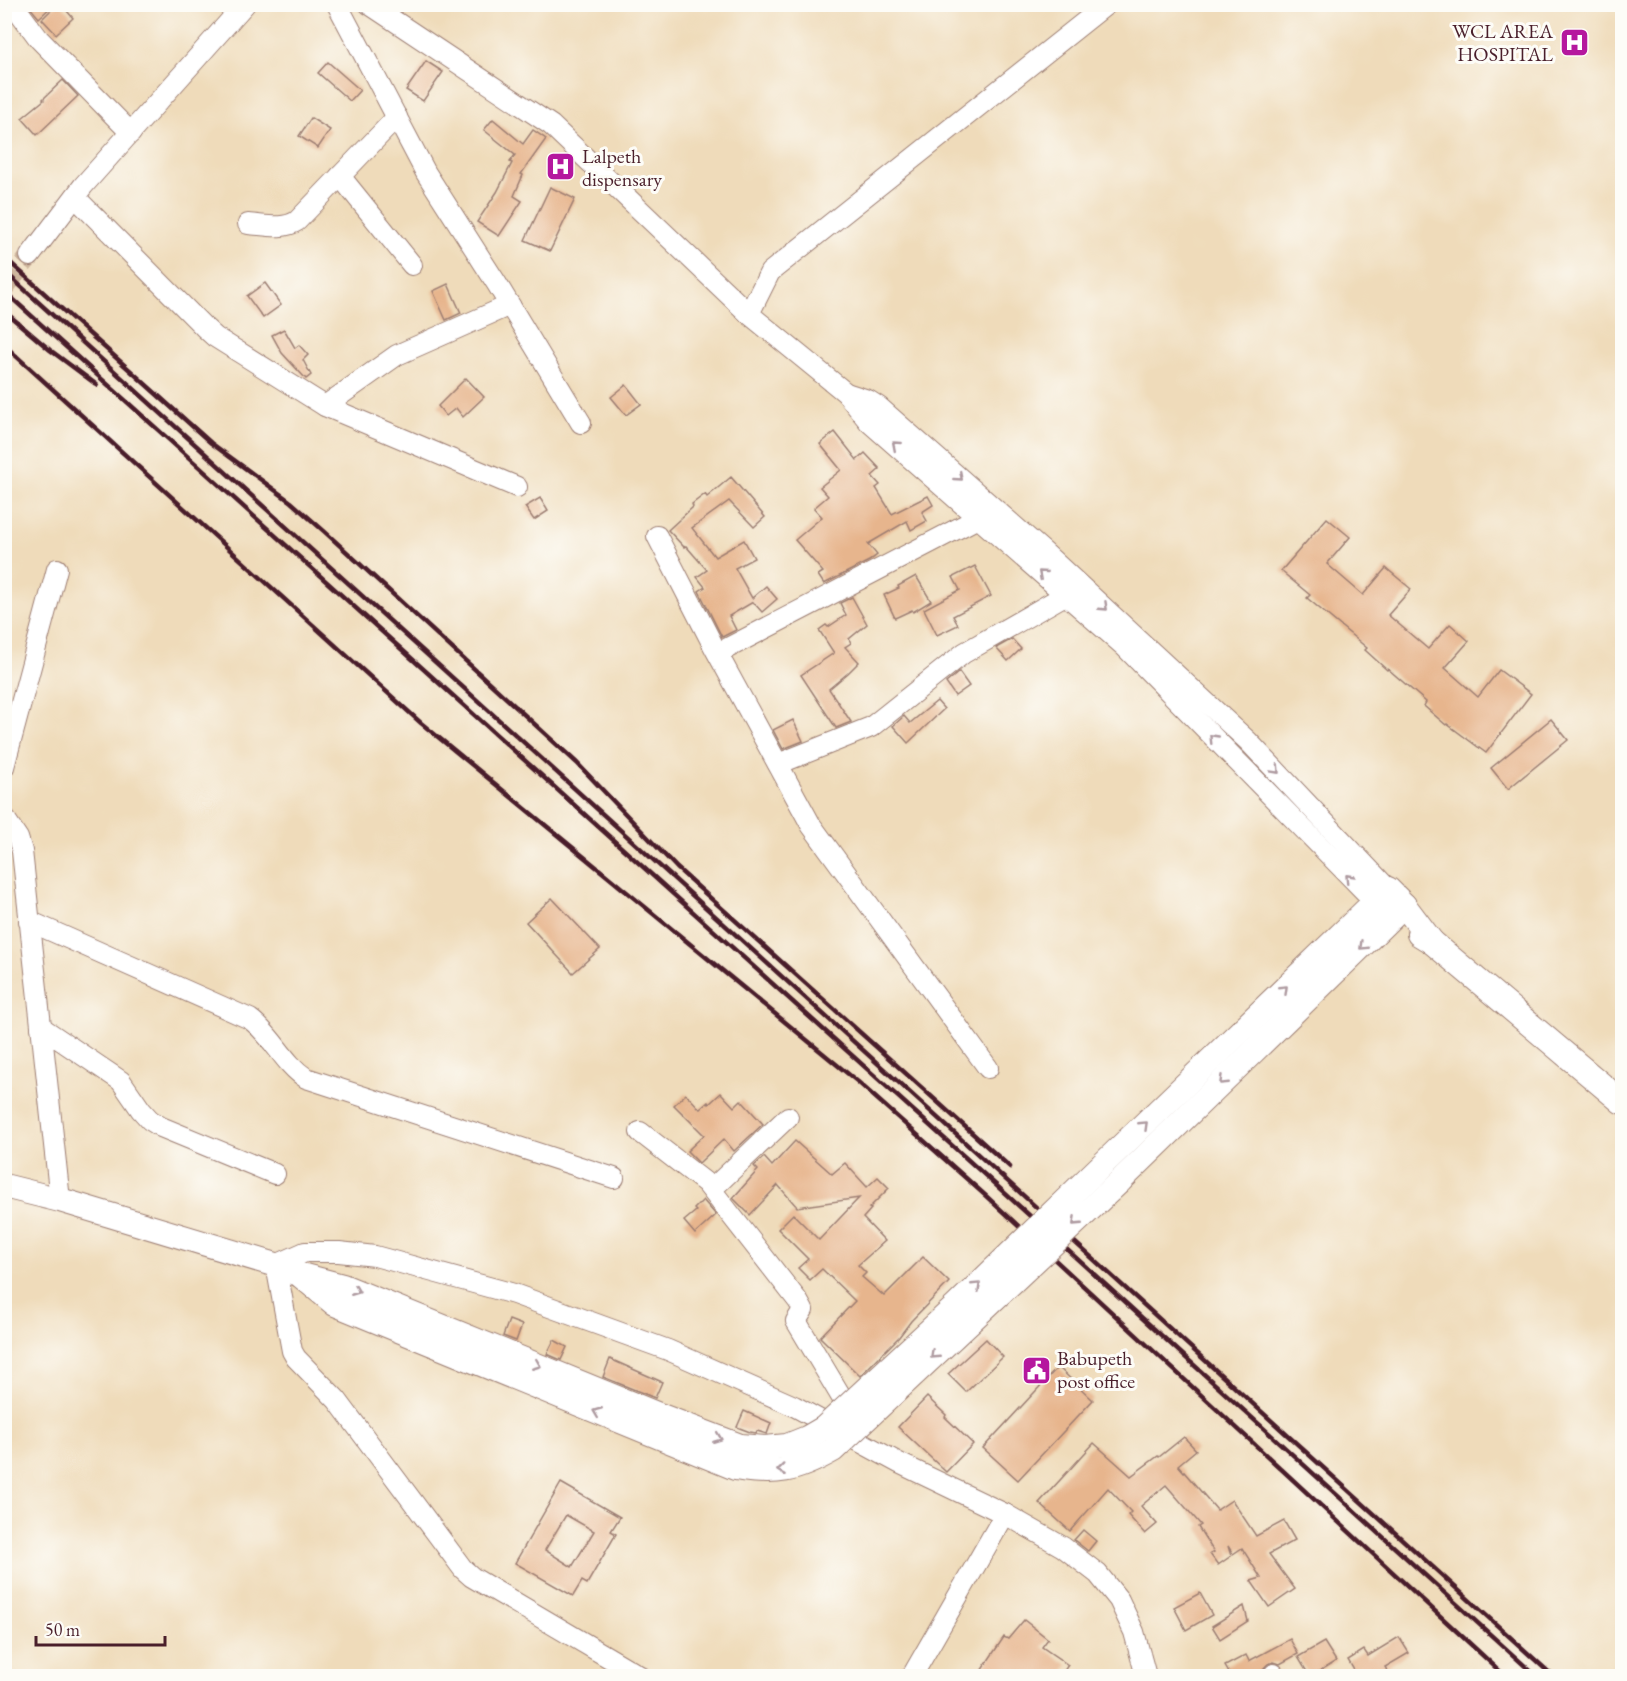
<svg xmlns="http://www.w3.org/2000/svg" width="1627" height="1681" font-family="'EB Garamond',serif">
<style>
.building{fill:#e7b58d;fill-rule:evenodd}
.lines{fill:none;stroke-linecap:round;stroke-linejoin:round}
.minor-tunnel{stroke:#ceb59d;stroke-width:20;stroke-dasharray:20 10;stroke-linecap:butt}
.minor-casing{stroke:#9c7d72;stroke-width:22}
.major-casing{stroke:#9c7d72;stroke-width:26}
.minor{stroke:#fff;stroke-width:20}
.major{stroke:#fff;stroke-width:24}
.rail{stroke:#4a1f2b;stroke-width:4.5}
.major-bridge-casing{stroke:#9c7d72;stroke-width:26;stroke-linecap:butt}
.major-bridge{stroke:#fff;stroke-width:24}
.oneway{stroke:#ae9aa0}
.labels{text-anchor:middle;dominant-baseline:central;stroke-width:6;stroke-linejoin:round;paint-order:stroke}
.poi-label{font-size:20px;fill:#4a1f2b;stroke:#fdfcf7;text-anchor:start}
</style>
<rect width="100%" height="100%" fill="#fdfcf7"/>
<filter id="ink" filterUnits="userSpaceOnUse"><feTurbulence type="fractalNoise" baseFrequency=".0167" numOctaves="2"/><feDisplacementMap in="SourceGraphic" scale="12" xChannelSelector="R" yChannelSelector="G"/><feConvolveMatrix kernelMatrix="1 2 1 2 8 2 1 2 1" color-interpolation-filters="sRGB"/></filter>
<filter id="wash" filterUnits="userSpaceOnUse"><feTurbulence type="fractalNoise" baseFrequency=".008" numOctaves="4" result="noise"/><feDisplacementMap in="SourceGraphic" scale="24" xChannelSelector="R" yChannelSelector="G"/><feGaussianBlur stdDeviation="1.35" result="paint"/><feColorMatrix in="noise" values="0 0 0 0 0 0 0 0 0 0 0 0 0 0 0 0 0 1.4 0 .05"/><feComposite in="paint" operator="in"/></filter>
<g filter="url(#wash)">
<rect width="100%" height="100%" fill="#efdbba"/>
<g id="blocks">
<!-- building -->
<g class="building">
<polygon points="30,4 54,4 39,18 29,6"/>
<polygon points="57,4 61,4 73,18 56,34 42,19"/>
<polygon points="426,61 443,72 423,101 406,90"/>
<polygon points="328,62 360,90 350,101 318,73"/>
<polygon points="63,80 78,96 37,135 22,118 44,100 43,99"/>
<polygon points="311,118 330,130 318,148 299,136"/>
<polygon points="493,119 523,144 533,130 546,139 521,174 523,175 514,196 522,201 499,236 477,222 497,192 512,163 510,162 515,155 484,130"/>
<polygon points="550,187 575,199 550,251 525,240"/>
<polygon points="265,283 281,305 263,318 247,296"/>
<polygon points="448,284 461,313 446,320 433,291"/>
<polygon points="284,329 295,348 299,345 308,355 303,360 311,375 306,379 282,353 272,335"/>
<polygon points="466,378 484,397 463,417 456,408 446,416 438,406"/>
<polygon points="626,385 641,404 626,415 611,397"/>
<polygon points="835,432 857,460 865,453 880,469 872,476 880,485 876,488 892,514 928,496 933,505 922,512 927,521 911,530 907,521 868,544 877,555 869,561 824,584 818,575 823,572 795,540 822,517 814,508 828,496 820,487 841,470 820,444"/>
<polygon points="731,477 765,517 754,527 729,501 692,528 715,557 744,540 754,558 735,568 752,598 766,586 777,599 762,612 753,602 729,616 736,630 722,637 699,591 705,587 697,577 707,570 686,546 684,547 668,530 693,507 692,504 705,494 707,497"/>
<polygon points="540,498 548,511 534,520 525,507"/>
<polygon points="1327,518 1350,537 1327,564 1363,595 1386,568 1411,589 1388,615 1428,649 1450,624 1469,641 1445,668 1478,697 1499,670 1531,694 1486,753 1447,724 1446,725 1424,706 1426,702 1388,669 1387,670 1365,650 1367,648 1307,598 1310,595 1281,571"/>
<polygon points="975,566 991,596 953,616 958,625 937,635 924,609 960,590 953,577"/>
<polygon points="916,576 931,601 913,612 912,610 895,618 884,595 899,588 898,586"/>
<polygon points="852,597 867,624 849,639 851,643 845,647 859,662 848,673 829,689 851,722 836,728 801,675 834,653 819,630 826,625 828,627 846,615 840,603"/>
<polygon points="1012,639 1021,649 1008,661 996,648"/>
<polygon points="959,672 969,686 955,696 946,683"/>
<polygon points="937,701 944,709 908,743 893,726 904,716 910,723"/>
<polygon points="1551,719 1568,740 1508,789 1491,768"/>
<polygon points="793,720 803,741 783,749 773,730"/>
<polygon points="552,898 600,949 573,973 526,922"/>
<polygon points="721,1093 734,1107 741,1100 763,1124 734,1151 724,1139 699,1163 687,1151 704,1135 674,1105 686,1094 700,1109 708,1102 709,1104"/>
<polygon points="795,1141 832,1174 845,1163 867,1187 878,1177 889,1188 869,1208 871,1209 863,1218 885,1241 858,1265 866,1273 862,1277 884,1296 923,1257 949,1282 911,1321 899,1337 860,1376 820,1337 855,1301 822,1269 810,1280 798,1268 808,1259 778,1229 793,1214 819,1240 859,1198 797,1207 778,1185 750,1215 733,1198 758,1170 754,1166 764,1157 772,1166"/>
<polygon points="703,1200 716,1215 695,1234 684,1221 696,1211 694,1209"/>
<polygon points="509,1320 522,1325 516,1341 503,1336"/>
<polygon points="986,1339 1003,1357 966,1392 948,1374"/>
<polygon points="554,1340 567,1347 561,1360 547,1354"/>
<polygon points="610,1359 662,1382 655,1398 603,1377"/>
<polygon points="1058,1367 1093,1400 1018,1480 983,1448"/>
<polygon points="927,1397 946,1415 945,1417 973,1444 946,1472 898,1427"/>
<polygon points="744,1411 771,1423 767,1434 757,1431 756,1433 750,1432 737,1427"/>
<polygon points="1184,1437 1196,1450 1178,1465 1217,1510 1232,1500 1256,1536 1284,1521 1295,1540 1269,1554 1295,1589 1269,1607 1251,1581 1261,1578 1242,1548 1233,1554 1228,1546 1231,1556 1218,1565 1210,1554 1214,1552 1198,1527 1201,1525 1166,1485 1141,1506 1157,1524 1145,1534 1128,1515 1131,1512 1108,1488 1070,1531 1039,1503 1094,1443 1131,1476 1158,1456 1159,1457"/>
<path d="M561,1483L620,1517L611,1531L616,1534L587,1584L582,1581L573,1596L515,1563ZM566,1515L594,1531L572,1567L545,1550Z"/>
<polygon points="1083,1530 1096,1541 1088,1551 1074,1540"/>
<polygon points="1200,1593 1212,1615 1186,1630 1174,1607"/>
<polygon points="1244,1606 1248,1621 1220,1639 1212,1626"/>
<polygon points="1024,1620 1048,1639 1042,1647 1068,1665 1060,1677 977,1677 1004,1637 1008,1639"/>
<polygon points="1399,1637 1409,1653 1385,1667 1391,1677 1358,1677 1348,1660 1364,1650 1368,1656"/>
<polygon points="1290,1639 1298,1654 1280,1664 1274,1662 1268,1664 1264,1668 1262,1674 1257,1677 1222,1677 1229,1673 1225,1666 1246,1655 1249,1661"/>
<polygon points="1324,1642 1336,1661 1310,1677 1298,1657"/>
</g>
</g>
</g>
<g filter="url(#ink)">
<use href="#blocks" fill-opacity="0" stroke="#9c7d72" stroke-width="1.5"/>
<g class="lines">
<!-- minor-tunnel -->
<polyline class="minor-tunnel" points="4,288 30,256"/>
<defs>
<g id="minor">
<polyline points="13,4 39,39 131,133"/>
<polyline points="337,4 426,173 497,284 581,423"/>
<polyline points="369,4 551,125 749,314"/>
<polyline points="1107,4 770,272 749,314 846,393 869,422 1125,647 1385,912"/>
<polyline points="340,176 412,265"/>
<polyline points="75,197 204,327 215,337 325,406 517,487"/>
<path d="M248,224C265,225 283,230 297,221L397,117"/>
<polyline points="30,256 83,186 245,4"/>
<polyline points="846,393 868,400 879,407 1045,553 1248,741 1388,889"/>
<polyline points="325,406 397,355 510,305"/>
<polyline points="657,536 715,649 811,825 988,1068"/>
<polyline points="718,653 978,518"/>
<polyline points="778,764 871,727 964,653 1065,595"/>
<polyline points="4,767 57,569"/>
<polyline points="4,817 18,838 22,851 60,1200"/>
<path d="M29,921L250,1019C272,1035 284,1064 306,1078L614,1178"/>
<polyline points="41,1027 121,1081 141,1110 150,1120 161,1127 275,1174"/>
<polyline points="640,1132 706,1183 798,1301 803,1310 796,1321 854,1418"/>
<polyline points="712,1189 788,1117"/>
<polyline points="1274,1674 1275,1676"/>
<polyline points="640,1676 472,1577 463,1569 337,1400 296,1358 292,1351 276,1265 305,1252 339,1252 375,1256 514,1294 668,1350 794,1406 899,1463 1005,1514 1063,1547 1098,1574 1119,1600 1134,1632 1146,1676"/>
<polyline points="912,1676 1005,1514"/>
</g>
<g id="major">
<polyline points="1419,934 1432,942 1622,1102"/>
<polyline points="1102,1165 1388,889 1404,905 1432,942"/>
<polyline points="1119,1182 1404,905"/>
<polyline points="4,1186 60,1200 276,1265 300,1275"/>
</g>
</defs>
<!-- minor casing -->
<use href="#minor" class="minor-casing"/>
<!-- major casing -->
<use href="#major" class="major-casing"/>
<!-- minor -->
<use href="#minor" class="minor"/>
<!-- major -->
<use href="#major" class="major"/>
<!-- rail -->
<g class="rail">
<polyline points="4,257 211,443 291,502 325,532 577,763 677,868 1010,1167"/>
<polyline points="4,271 1553,1676"/>
<polyline points="4,291 997,1186 1536,1676"/>
<polyline points="4,311 50,350 97,385"/>
<polyline points="4,345 421,723 858,1082 986,1196 1505,1676"/>
</g>
<defs>
<g id="major-bridge">
<path d="M300,1275L335,1304L735,1468C776,1475 796,1471 833,1450L1119,1182"/>
<polyline points="305,1276 343,1286 659,1415 740,1446 765,1448 787,1446 807,1438 824,1428 956,1306 1102,1165"/>
</g>
</defs>
<!-- major-bridge casing -->
<use href="#major-bridge" class="major-bridge-casing"/>
<!-- major-bridge -->
<use href="#major-bridge" class="major-bridge"/>
</g>
<!-- one-way arrows -->
<defs><path id="oneway-chevron" d="M-2-3.5L2.5 0L-2 3.5" fill="none" stroke-width="1.6" stroke-linecap="round" stroke-linejoin="round" transform="scale(1.5)"/></defs>
<g class="oneway">
<use href="#oneway-chevron" transform="translate(896 445) rotate(-139)"/>
<use href="#oneway-chevron" transform="translate(959 477) rotate(41)"/>
<use href="#oneway-chevron" transform="translate(1042 574) rotate(-139)"/>
<use href="#oneway-chevron" transform="translate(1104 607) rotate(43)"/>
<use href="#oneway-chevron" transform="translate(1213 738) rotate(-134)"/>
<use href="#oneway-chevron" transform="translate(1276 770) rotate(47)"/>
<use href="#oneway-chevron" transform="translate(1349 878) rotate(-134)"/>
<use href="#oneway-chevron" transform="translate(1363 946) rotate(136)"/>
<use href="#oneway-chevron" transform="translate(1284 989) rotate(-44)"/>
<use href="#oneway-chevron" transform="translate(1223 1081) rotate(136)"/>
<use href="#oneway-chevron" transform="translate(1144 1125) rotate(-44)"/>
<use href="#oneway-chevron" transform="translate(1076 1222) rotate(137)"/>
<use href="#oneway-chevron" transform="translate(977 1286) rotate(-44)"/>
<use href="#oneway-chevron" transform="translate(356 1291) rotate(22)"/>
<use href="#oneway-chevron" transform="translate(934 1355) rotate(137)"/>
<use href="#oneway-chevron" transform="translate(537 1365) rotate(22)"/>
<use href="#oneway-chevron" transform="translate(597 1412) rotate(-158)"/>
<use href="#oneway-chevron" transform="translate(718 1438) rotate(21)"/>
<use href="#oneway-chevron" transform="translate(781 1470) rotate(173)"/>
</g>
</g>
<!-- icons -->
<defs>
<symbol id="hospital-square" viewBox="-11 -11 22 22"><rect x="-9" y="-9" width="18" height="18" rx="4" fill="#b5179e" stroke="#fdfcf7"/><path d="M-5-5h3v3.5h4V-5h3V5h-3V1.5h-4V5h-3Z" fill="#fff"/></symbol>
<symbol id="civic-square" viewBox="-11 -11 22 22"><rect x="-9" y="-9" width="18" height="18" rx="4" fill="#b5179e" stroke="#fdfcf7"/><path d="M-.6-6.5H3V-4.5H.6V-3L4-1V1h2V6H-6V1h2V-1L-.6-3ZM-1.2 2.5V6h2.4V2.5Z" fill="#fff"/></symbol>
</defs>
<g fill-rule="evenodd">
<use href="#hospital-square" x="1558" y="26" width="33" height="33"/>
<use href="#hospital-square" x="544" y="150" width="33" height="33"/>
<use href="#civic-square" x="1020" y="1354" width="33" height="33"/>
</g>
<g class="labels">
<!-- poi labels -->
<g class="poi-label">
<text x="1553" y="31" text-anchor="end">WCL AREA<tspan x="1553" dy="23">HOSPITAL</tspan></text>
<text x="582" y="156">Lalpeth<tspan x="582" dy="23">dispensary</tspan></text>
<text x="1057" y="1358">Babupeth<tspan x="1057" dy="23">post office</tspan></text>
</g>
</g>
<!-- margin -->
<rect width="1627" height="1681" fill="none" stroke="#fdfcf7" stroke-width="24"/>
<!-- scale -->
<path d="M36 1636v9h129v-9" fill="none" stroke="#4a1f2b" stroke-width="3"/>
<text x="45" y="1636" font-size="18" fill="#4a1f2b" stroke="#fdfcf7" stroke-width="4.5" paint-order="stroke">50 m</text>
</svg>
